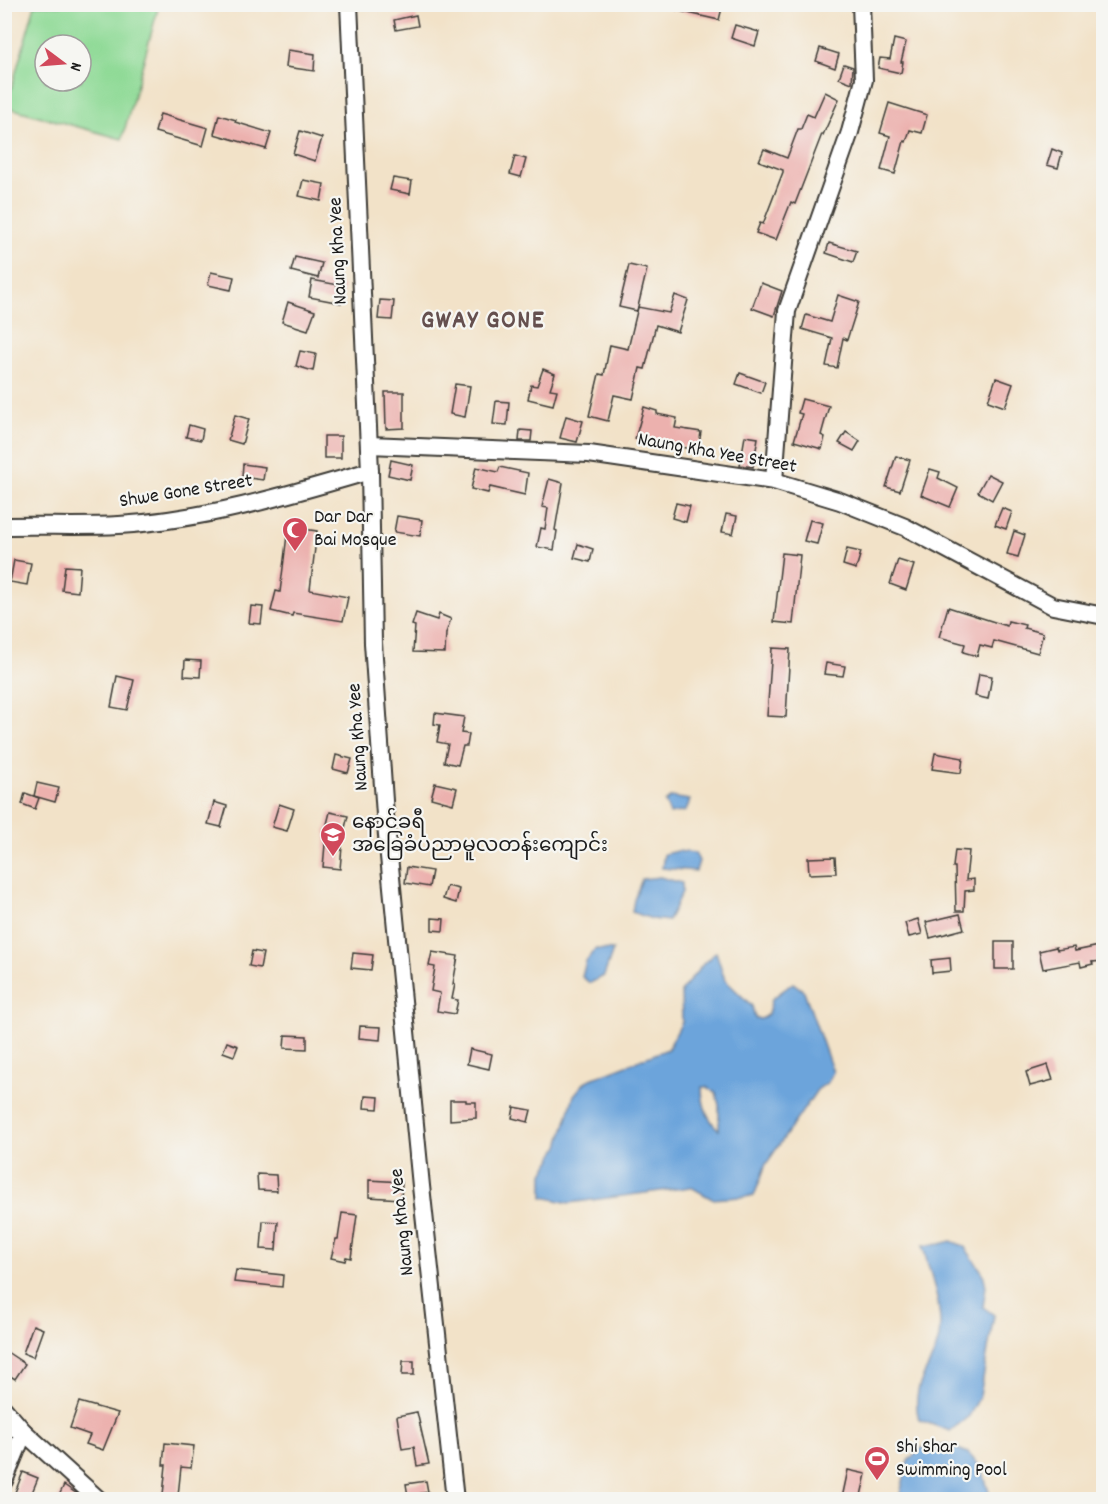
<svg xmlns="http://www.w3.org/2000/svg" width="1108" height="1504" font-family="Dekko,'Noto Sans Myanmar',sans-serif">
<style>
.green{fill:#90da97;stroke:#567b5a;stroke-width:1.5;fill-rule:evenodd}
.water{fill:#6ca4db;stroke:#44607c;stroke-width:1.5;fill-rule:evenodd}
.building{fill:#ecb1ae}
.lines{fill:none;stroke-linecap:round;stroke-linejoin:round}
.street-casing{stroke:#3c3a36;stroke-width:20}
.street{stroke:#fff;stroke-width:16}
.labels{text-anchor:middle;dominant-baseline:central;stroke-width:4.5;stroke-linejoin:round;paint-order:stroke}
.street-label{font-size:20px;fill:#1c1c1c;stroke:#f6f6f2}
.poi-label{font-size:20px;fill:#1c1c1c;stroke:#f6f6f2;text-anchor:start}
.district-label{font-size:26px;font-weight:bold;letter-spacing:1.5px;fill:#65504f;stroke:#f6f6f2}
</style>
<rect width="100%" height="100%" fill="#f6f6f2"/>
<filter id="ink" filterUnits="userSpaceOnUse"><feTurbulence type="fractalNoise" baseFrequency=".0167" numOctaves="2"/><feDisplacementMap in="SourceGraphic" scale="12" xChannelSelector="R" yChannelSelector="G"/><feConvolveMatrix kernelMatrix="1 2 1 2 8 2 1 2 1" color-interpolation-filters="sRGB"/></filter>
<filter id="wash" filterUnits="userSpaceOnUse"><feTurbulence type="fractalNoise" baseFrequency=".008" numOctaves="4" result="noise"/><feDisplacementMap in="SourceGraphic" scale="24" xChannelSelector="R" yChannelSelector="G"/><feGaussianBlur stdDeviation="1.35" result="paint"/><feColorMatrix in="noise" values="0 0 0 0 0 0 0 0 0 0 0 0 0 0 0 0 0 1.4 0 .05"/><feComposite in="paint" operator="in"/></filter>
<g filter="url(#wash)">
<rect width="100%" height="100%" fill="#f2e2c8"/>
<!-- green -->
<path class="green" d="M35,5H159L122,139L6,107ZM45,45H81V81H45Z"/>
<!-- water -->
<g class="water">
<polygon points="671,797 690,800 686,811 670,814 665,802"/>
<polygon points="677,851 695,853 699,861 696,871 662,868 664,854"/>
<polygon points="660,877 682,883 682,892 668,921 652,919 632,912 634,900 642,879"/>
<polygon points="595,949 613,950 604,976 590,983 582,977 586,961"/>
<path d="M716,952L725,980L752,1006L755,1018L761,1019L768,1014L772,999L793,983L804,991L833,1072L828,1082L817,1090L766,1164L754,1196L712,1199L691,1187L569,1203L543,1197V1174L559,1146L574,1095L586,1081L668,1049L682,1022L681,991L704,963ZM702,1087H707L716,1093L719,1105V1130C706,1118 702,1104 702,1087Z"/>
<path d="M951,1241L964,1246L983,1273L986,1286L983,1307L994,1315L980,1396L969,1416L950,1431L919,1420C908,1379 939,1365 940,1328C941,1301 929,1272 923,1246L940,1244Z"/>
<polygon points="945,1444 968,1453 982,1469 991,1499 901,1499 900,1494 908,1461 922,1448"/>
</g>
<g id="blocks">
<!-- building -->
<g class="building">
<polygon points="671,4 723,4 719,20 670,9"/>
<polygon points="416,15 418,26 396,30 394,20"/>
<polygon points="735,25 759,32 755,46 731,38"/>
<polygon points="894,39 906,42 901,62 903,62 901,73 878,68 880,58 890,59"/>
<polygon points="820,48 839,54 835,68 816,61"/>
<polygon points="288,50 315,54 314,71 286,67"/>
<polygon points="844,64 853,67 852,83 839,78"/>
<polygon points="825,92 839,99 823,135 822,134 795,204 791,202 776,240 756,233 760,223 763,224 783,172 783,170 759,161 764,149 787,158 798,129 801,129 807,114 814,117"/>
<polygon points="889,103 927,115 922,133 910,130 906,142 904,141 895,174 881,170 890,136 880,133"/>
<polygon points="160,114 208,128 203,146 155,132"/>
<polygon points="219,115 236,120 235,122 271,133 266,149 214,134"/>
<polygon points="300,131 322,138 315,161 293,154"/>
<polygon points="1052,149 1062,153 1058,168 1047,165"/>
<polygon points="515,156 526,159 521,177 510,174"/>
<polygon points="393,178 412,181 410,194 390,190"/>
<polygon points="303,180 324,184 321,201 299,196"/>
<polygon points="829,243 857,251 853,262 826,253"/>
<polygon points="295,257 322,263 318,278 291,271"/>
<polygon points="629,265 647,269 637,311 619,307"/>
<polygon points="211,272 234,277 231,290 208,285"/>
<polygon points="312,280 344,286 341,303 309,297"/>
<polygon points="761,283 782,291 774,316 752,308"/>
<polygon points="675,295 688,300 678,332 656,325 645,369 640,368 633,399 614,395 608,421 589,416 599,374 604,375 610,345 628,349 638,307 669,313"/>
<polygon points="838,295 859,302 847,340 843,338 837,368 826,366 832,338 802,329 806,315 830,322"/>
<polygon points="380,300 394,301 392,320 378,319"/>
<polygon points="288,302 315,311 308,330 282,322"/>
<polygon points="300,351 316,354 313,371 296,366"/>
<polygon points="543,369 555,374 550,389 557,390 553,405 528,399 531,385 537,386"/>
<polygon points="740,373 765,382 761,393 736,384"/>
<polygon points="996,378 1013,384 1005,407 988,401"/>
<polygon points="455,384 470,386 465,417 450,414"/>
<polygon points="385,392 404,392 404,428 386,429"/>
<polygon points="802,399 829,406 821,435 825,437 822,449 794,441 802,414 798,413"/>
<polygon points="496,401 509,402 507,425 493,424"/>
<polygon points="644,407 657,411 657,414 677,418 675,428 701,432 698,451 649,439 648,442 635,439"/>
<polygon points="235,415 249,419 242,444 228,440"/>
<polygon points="566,416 583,421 577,442 560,438"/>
<polygon points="189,425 203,429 201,440 186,437"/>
<polygon points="520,430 532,431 531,441 519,441"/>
<polygon points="846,432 860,441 854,451 839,443"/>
<rect x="324" y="436" width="17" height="22"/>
<polygon points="745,436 758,438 753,467 740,465"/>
<polygon points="896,456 910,460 900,491 886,487"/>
<polygon points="391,460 413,465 410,480 388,475"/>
<polygon points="243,464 265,467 263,480 242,477"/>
<polygon points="476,467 498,472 500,467 528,473 525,495 490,487 488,493 471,489"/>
<polygon points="930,469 940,472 938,478 958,488 950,507 921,495"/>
<polygon points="988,474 1002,481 992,500 978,492"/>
<polygon points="549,479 563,483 555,530 557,531 554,550 537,547 541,528 545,529 548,508 542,507"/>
<polygon points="676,503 690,506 686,522 672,518"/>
<polygon points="1002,508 1012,512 1006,529 995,525"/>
<polygon points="726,514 737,516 733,534 722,532"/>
<polygon points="397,516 422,520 420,536 394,532"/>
<polygon points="810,520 823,523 817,544 804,541"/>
<polygon points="288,527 317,531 310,590 348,597 343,621 293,613 292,616 271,611 276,591 280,592"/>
<polygon points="1014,531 1025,535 1018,557 1007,554"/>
<polygon points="578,544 593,549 590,562 574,558"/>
<polygon points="847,549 861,552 856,569 843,565"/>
<polygon points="782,553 800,555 793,624 774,622"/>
<polygon points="14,560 31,563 27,585 10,582"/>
<polygon points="898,560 914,565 906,590 890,584"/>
<polygon points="65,566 80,567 78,592 62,590"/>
<polygon points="251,606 263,607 261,624 249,623"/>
<polygon points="948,607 1007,626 1008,621 1025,625 1024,628 1043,633 1038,653 994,641 992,648 980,645 977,656 963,652 965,644 939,637"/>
<polygon points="416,613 437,620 439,614 451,619 446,633 445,653 413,652 415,626 412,625"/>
<polygon points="772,648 790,649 786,717 767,716"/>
<polygon points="185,660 201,661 200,677 184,676"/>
<polygon points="826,663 845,666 843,676 824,674"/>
<polygon points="979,674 992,676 988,699 975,696"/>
<polygon points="117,676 134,680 127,710 111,707"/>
<polygon points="435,713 464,717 461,733 469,734 467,746 463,746 458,765 444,762 448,744 437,742 440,725 434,724"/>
<polygon points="935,753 963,758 961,773 932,769"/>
<polygon points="336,755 352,759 348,773 333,769"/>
<polygon points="37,783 59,788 55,802 34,796"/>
<polygon points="435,783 457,788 453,804 431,798"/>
<polygon points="25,793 39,798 35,809 22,804"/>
<polygon points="214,802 227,806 221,827 208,824"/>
<polygon points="279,804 294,809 287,831 272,827"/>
<polygon points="330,812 348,816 340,847 342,847 340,869 323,867 326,833 325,832"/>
<polygon points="955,850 969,851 966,880 974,879 974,890 965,891 964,911 956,911 955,867 953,867"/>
<polygon points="835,857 836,873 809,874 808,858"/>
<polygon points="407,867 432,871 429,887 405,883"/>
<polygon points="447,886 459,889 456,903 443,899"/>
<polygon points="960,914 964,929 930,938 926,922"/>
<polygon points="432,918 444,919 443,931 432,930"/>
<polygon points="918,919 922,934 909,937 905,923"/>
<rect x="995" y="942" width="18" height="27"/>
<polygon points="1104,945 1104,961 1092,962 1093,964 1081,967 1080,962 1043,969 1039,951 1056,947 1057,950 1074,947 1075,951"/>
<polygon points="252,951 263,953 260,968 249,966"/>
<polygon points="432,952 458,956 453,984 455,984 452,999 458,1000 455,1014 437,1011 440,993 431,991 435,967 429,966"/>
<polygon points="353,953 373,955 371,970 351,968"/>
<polygon points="950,958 951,971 932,973 931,960"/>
<polygon points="360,1026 381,1027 380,1040 359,1038"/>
<polygon points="285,1035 307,1036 307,1049 284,1048"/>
<polygon points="227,1042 238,1046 234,1056 223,1052"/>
<polygon points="470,1049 492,1054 489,1069 467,1064"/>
<polygon points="1048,1065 1053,1080 1030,1086 1026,1072"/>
<polygon points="365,1096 379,1097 378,1109 364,1108"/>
<polygon points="450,1100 466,1100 466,1102 476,1102 476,1118 450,1120"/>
<polygon points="514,1107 531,1110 528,1122 512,1118"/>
<polygon points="257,1174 276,1175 277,1191 258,1190"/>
<polygon points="369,1180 402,1182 401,1199 369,1197"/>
<polygon points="342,1213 357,1215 351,1258 346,1257 345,1261 331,1258 336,1239 338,1239"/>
<polygon points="263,1221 278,1222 276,1250 261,1249"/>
<polygon points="236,1270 283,1275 282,1287 234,1282"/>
<polygon points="33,1325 43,1329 33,1357 23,1353"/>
<polygon points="4,1350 25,1364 15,1379 4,1372"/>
<polygon points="403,1361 414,1361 414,1375 402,1375"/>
<polygon points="79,1402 118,1413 103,1450 86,1444 90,1435 70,1428"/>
<polygon points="417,1412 429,1464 417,1466 414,1447 402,1449 397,1416"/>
<polygon points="165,1443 194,1446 191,1468 181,1467 178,1496 163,1495 166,1465 163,1465"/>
<polygon points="848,1470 866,1474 860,1500 842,1498"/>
<polygon points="23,1472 38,1478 29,1500 12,1500"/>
<polygon points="426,1481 428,1492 408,1496 406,1484"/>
<polygon points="64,1485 77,1494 74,1500 57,1500"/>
</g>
</g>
</g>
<g filter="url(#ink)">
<use href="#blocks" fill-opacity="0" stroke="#3c3a36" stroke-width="1.5"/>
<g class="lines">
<defs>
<g id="street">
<polyline points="349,4 370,471 373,643 385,815 421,1186 455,1500"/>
<polyline points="369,445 589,454 774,481 840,501 905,527 1053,606 1104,616"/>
<polyline points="774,481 787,311 850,132 864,80 861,4"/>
<path d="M4,526C43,525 81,527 119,525C204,520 288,495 370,471"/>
<polyline points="4,1409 24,1432 99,1500"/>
<polyline points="4,1481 24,1432 16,1429"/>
</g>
</defs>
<!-- street casing -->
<use href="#street" class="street-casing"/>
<!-- street -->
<use href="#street" class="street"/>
</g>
</g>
<!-- icons -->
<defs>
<symbol id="mosque-pin" viewBox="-11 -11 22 30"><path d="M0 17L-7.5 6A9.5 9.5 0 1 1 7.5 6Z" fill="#d1495b" stroke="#f6f6f2"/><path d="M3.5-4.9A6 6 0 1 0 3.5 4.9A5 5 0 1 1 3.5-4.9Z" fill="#fff"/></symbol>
<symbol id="school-pin" viewBox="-11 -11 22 30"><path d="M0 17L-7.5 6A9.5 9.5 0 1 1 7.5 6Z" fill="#d1495b" stroke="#f6f6f2"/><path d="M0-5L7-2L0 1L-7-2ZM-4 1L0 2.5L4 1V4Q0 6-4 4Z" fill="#fff"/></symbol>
<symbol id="stadium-pin" viewBox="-11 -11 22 30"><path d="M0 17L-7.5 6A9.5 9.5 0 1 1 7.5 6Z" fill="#d1495b" stroke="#f6f6f2"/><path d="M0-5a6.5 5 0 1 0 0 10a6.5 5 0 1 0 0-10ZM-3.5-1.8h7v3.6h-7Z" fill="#fff"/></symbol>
</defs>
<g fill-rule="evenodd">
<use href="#mosque-pin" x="280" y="515" width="30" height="40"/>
<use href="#school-pin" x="318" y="820" width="30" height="40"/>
<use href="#stadium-pin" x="862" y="1444" width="30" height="40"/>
</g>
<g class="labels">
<!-- street labels -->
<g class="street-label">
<text transform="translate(339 251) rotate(-93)">Naung Kha Yee</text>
<text transform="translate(717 454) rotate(10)">Naung Kha Yee Street</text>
<text transform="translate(186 492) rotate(-9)">Shwe Gone Street</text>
<text transform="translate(359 737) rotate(-94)">Naung Kha Yee</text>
<text transform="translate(403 1222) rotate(-96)">Naung Kha Yee</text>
</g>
<!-- poi labels -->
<g class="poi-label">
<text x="314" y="518">Dar Dar<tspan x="314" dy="23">Bai Mosque</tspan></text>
<text x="352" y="824">နောင်ခရီ<tspan x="352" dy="23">အခြေခံပညာမူလတန်းကျောင်း</tspan></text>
<text x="896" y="1448">Shi Shar<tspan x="896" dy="23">Swimming Pool</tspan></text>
</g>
<!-- district labels -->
<g class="district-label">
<text x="483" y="321">GWAY GONE</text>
</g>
</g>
<!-- margin -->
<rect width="1108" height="1504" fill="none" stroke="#f6f6f2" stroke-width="24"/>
<!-- north arrow -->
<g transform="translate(63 63) rotate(106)"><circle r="28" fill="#f6f6f2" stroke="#9f9f9c" stroke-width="1.5"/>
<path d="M0-4.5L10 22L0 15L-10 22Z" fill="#d1495b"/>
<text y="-9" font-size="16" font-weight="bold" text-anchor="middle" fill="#1c1c1c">N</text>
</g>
</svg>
